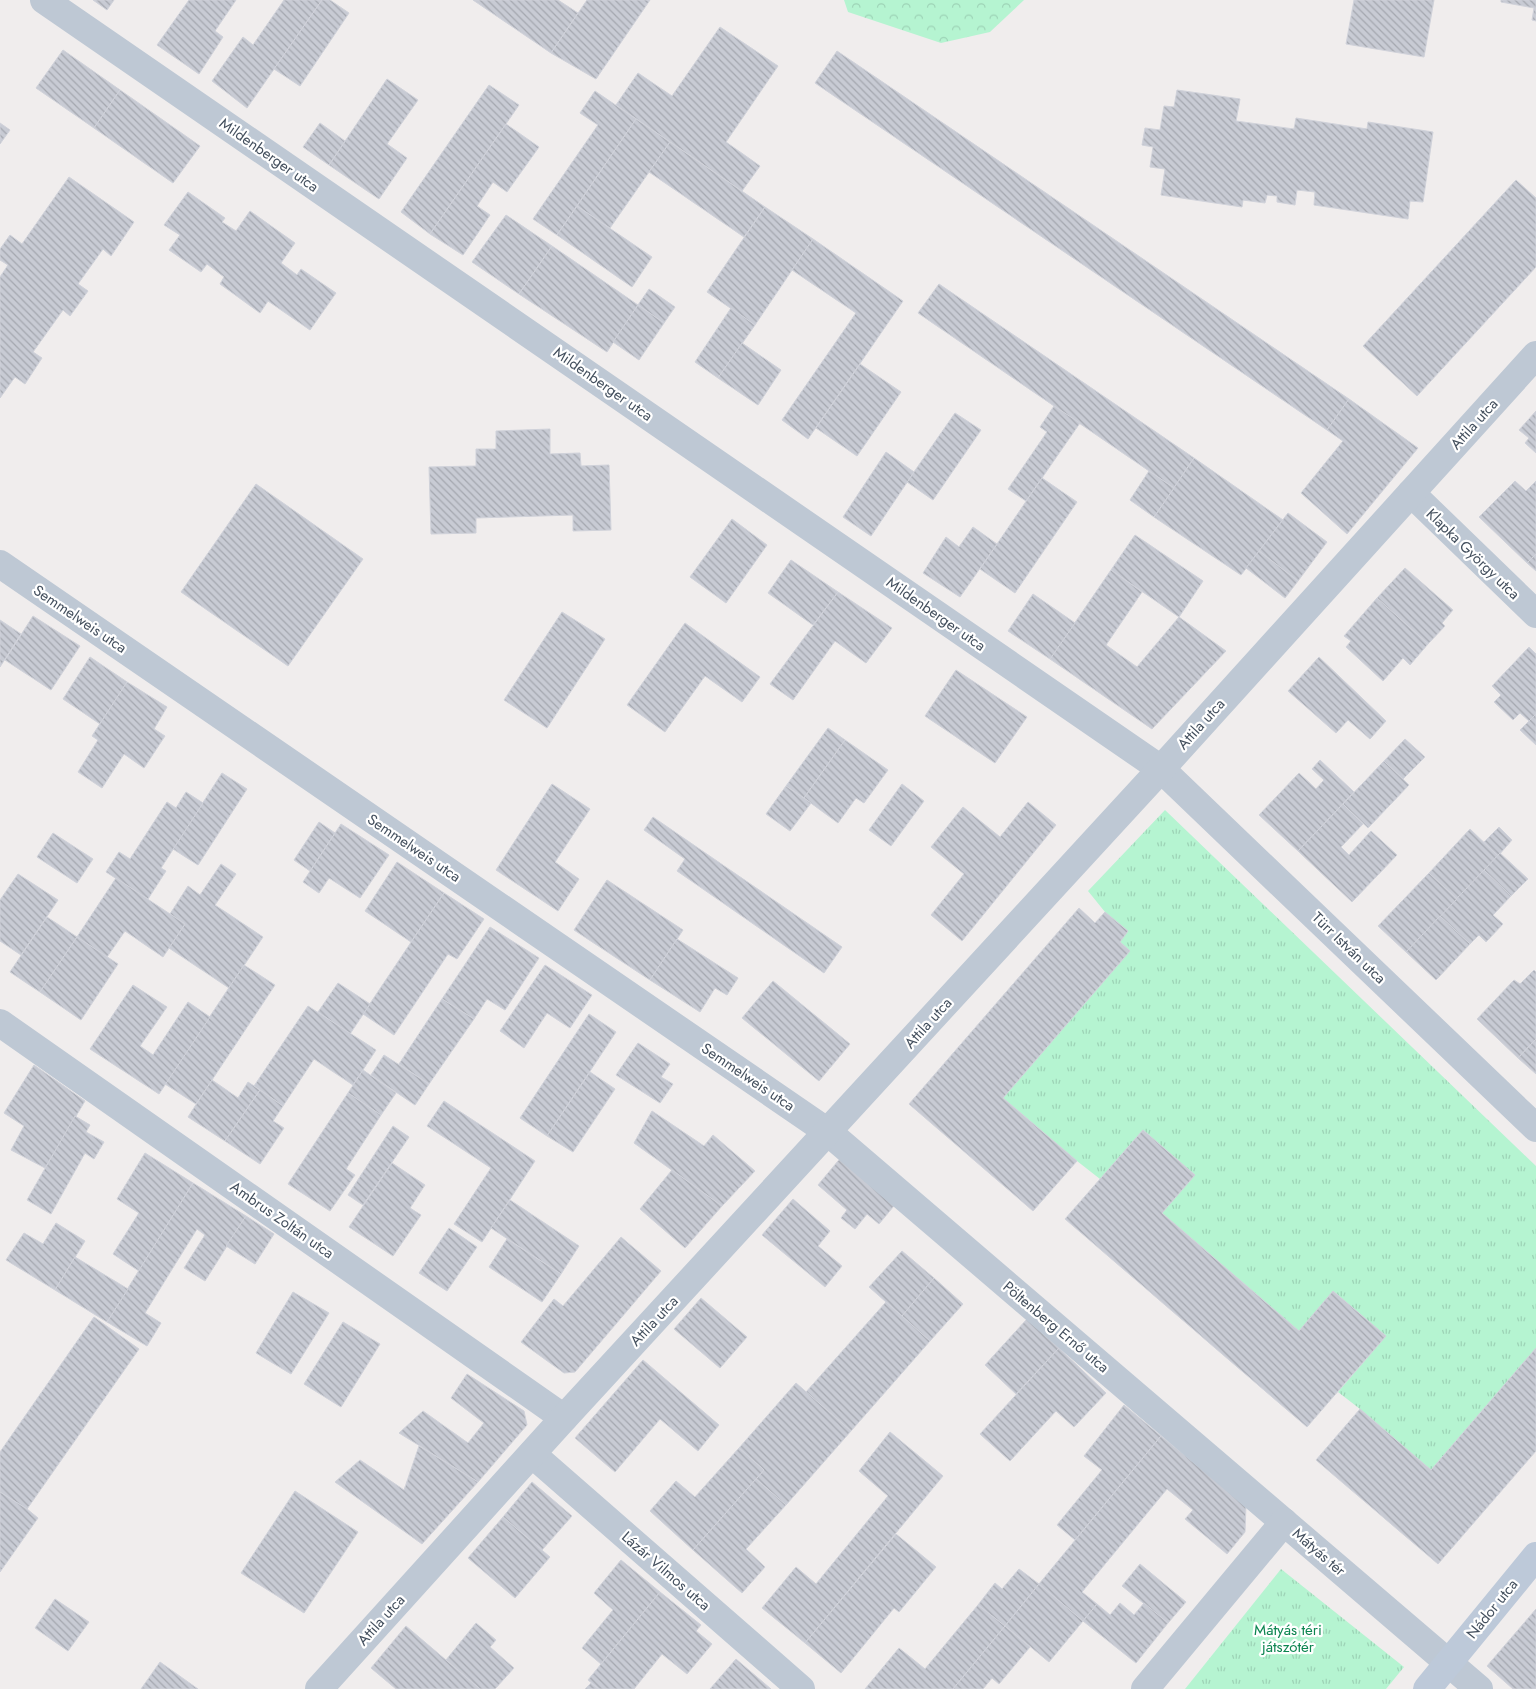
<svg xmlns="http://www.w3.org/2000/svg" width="1536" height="1689" font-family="Jost,sans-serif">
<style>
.grass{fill:url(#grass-tufts)}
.forest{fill:url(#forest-crowns)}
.building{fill:url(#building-back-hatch);stroke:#d0d2da}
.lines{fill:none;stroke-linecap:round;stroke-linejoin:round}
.street{stroke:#bec8d4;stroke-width:28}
.secondary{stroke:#bdc9d9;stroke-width:28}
.labels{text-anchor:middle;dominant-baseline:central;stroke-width:4.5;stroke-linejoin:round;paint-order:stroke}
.street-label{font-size:15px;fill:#434f5d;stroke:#fff}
.park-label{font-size:15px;fill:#0c8550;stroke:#fff}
</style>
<defs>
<pattern id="grass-tufts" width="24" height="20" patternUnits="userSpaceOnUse" patternTransform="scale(1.25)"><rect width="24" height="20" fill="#b5f4d1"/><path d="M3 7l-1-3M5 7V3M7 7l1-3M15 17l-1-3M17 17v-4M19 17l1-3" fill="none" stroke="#9dd3b6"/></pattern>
<pattern id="forest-crowns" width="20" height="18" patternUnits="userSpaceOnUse" patternTransform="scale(1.25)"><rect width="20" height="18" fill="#b5f4d1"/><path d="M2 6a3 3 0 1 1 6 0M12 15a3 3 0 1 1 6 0" fill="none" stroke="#9dd3b6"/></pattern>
<pattern id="building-back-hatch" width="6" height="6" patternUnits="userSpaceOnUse" patternTransform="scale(1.25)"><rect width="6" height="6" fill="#c8cbd4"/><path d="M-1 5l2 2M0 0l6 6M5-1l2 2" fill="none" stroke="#a4a7af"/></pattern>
</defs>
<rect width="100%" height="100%" fill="#f0eded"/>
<!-- grass -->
<g class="grass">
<polygon points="1165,810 1536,1166 1536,1348 1431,1470 1360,1409 1338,1392 1386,1336 1333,1291 1299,1331 1162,1213 1195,1175 1143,1130 1100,1179 1077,1161 1003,1098 1130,951 1120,942 1128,931 1105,912 1088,891"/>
<polygon points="1281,1569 1404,1667 1386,1689 1185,1689"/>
</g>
<!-- forest -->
<polygon class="forest" points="844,0 1024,0 990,32 941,43 848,12"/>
<!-- building -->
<g class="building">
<polygon points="93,0 114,0 107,10"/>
<polygon points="189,0 236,0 215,31 223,37 199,74 157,45"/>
<polygon points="284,0 322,0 247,108 212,81 243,37 253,45"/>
<polygon points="322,0 330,0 349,13 300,86 274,69"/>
<polygon points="473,0 558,0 578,13 551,53"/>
<polygon points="587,0 650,0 596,79 551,53"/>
<polygon points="1354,0 1434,0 1424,57 1346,44"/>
<polygon points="1501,0 1536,0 1536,21 1532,20 1534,8 1501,2"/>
<polygon points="720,27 778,66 726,142 760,166 742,191 616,105 638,73 672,96"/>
<polygon points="63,50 120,90 94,128 36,88"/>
<polygon points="837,51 1349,399 1327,430 815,83"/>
<polygon points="387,79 418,100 387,144 407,158 379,199 329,165"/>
<polygon points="489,85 519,105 430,234 401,212"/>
<polygon points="120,90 200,146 173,183 94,128"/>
<polygon points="1177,90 1240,99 1236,121 1294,129 1296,118 1367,129 1368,122 1433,132 1423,202 1410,201 1408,219 1314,205 1315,192 1297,190 1295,205 1277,202 1277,196 1267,195 1265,203 1243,200 1242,207 1161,195 1165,169 1150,167 1153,147 1142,145 1145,128 1160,130 1164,106 1174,107"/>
<polygon points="595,91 636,119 557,235 533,219 598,125 580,113"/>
<polygon points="636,119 670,142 610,228 577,206"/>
<polygon points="0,123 10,130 0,144"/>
<polygon points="320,123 345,141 329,165 303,147"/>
<polygon points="506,124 539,147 507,192 493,182 477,206 490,215 463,255 430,234"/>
<polygon points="670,142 765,207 744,237 649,172"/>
<polygon points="69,177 134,222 111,256 103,249 78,284 88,291 70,316 63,310 33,352 42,358 25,384 15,377 0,398 0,277 8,265 0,260 0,249 10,235 22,244"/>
<polygon points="1516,180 1536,198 1536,267 1417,396 1363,346"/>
<polygon points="188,192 225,218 222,222 236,231 250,211 295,243 281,263 297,275 301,269 336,293 310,330 268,301 260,313 220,284 224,277 207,264 201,272 169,250 180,235 164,225"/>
<polygon points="577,206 652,257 632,287 557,235"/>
<polygon points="765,207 813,239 755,325 707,292"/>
<polygon points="506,215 552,246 519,294 472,262"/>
<polygon points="813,239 903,301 808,439 782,420 856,313 792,270"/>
<polygon points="552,246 638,305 607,352 519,294"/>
<polygon points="939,284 1194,458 1174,488 918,313"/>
<polygon points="649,289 675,307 664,323 638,305"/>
<polygon points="638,305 664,323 639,360 613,342"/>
<polygon points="731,308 755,325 718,378 695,362"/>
<polygon points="742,343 781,370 758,405 718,378"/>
<polygon points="860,364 901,392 857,456 816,428"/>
<polygon points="1349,399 1418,448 1347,534 1301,493 1343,441 1327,430"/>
<polygon points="1054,406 1080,423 1026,501 1008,489 1047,432 1040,427"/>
<polygon points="1536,411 1536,453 1525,443 1529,438 1519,430"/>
<polygon points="955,413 981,430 933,500 907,482"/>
<polygon points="550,429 550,454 580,453 581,466 609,465 611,530 573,531 573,515 476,518 476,533 431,534 429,467 476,466 476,449 496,449 496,431"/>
<polygon points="886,452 914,472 871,536 843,517"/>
<polygon points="1194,458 1283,520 1241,575 1154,517"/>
<polygon points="1149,471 1174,488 1154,517 1130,500"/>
<polygon points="1042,478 1077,502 1015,593 980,569"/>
<polygon points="1515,481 1526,491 1536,481 1536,554 1527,563 1479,517"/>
<polygon points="256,484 363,559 288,666 181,592"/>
<polygon points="1288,513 1327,542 1298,581 1259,551"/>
<polygon points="732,519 767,545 726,603 690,577"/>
<polygon points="973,527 997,544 960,597 923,573 946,537 959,547"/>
<polygon points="1135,535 1203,581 1179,617 1111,570"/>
<polygon points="1259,551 1298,581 1285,598 1246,568"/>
<polygon points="1536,554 1536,571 1527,563"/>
<polygon points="791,560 838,592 813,625 768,593"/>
<polygon points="1405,568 1453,610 1442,623 1445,626 1428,644 1377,598"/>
<polygon points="1111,570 1142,592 1106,645 1137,667 1179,617 1226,651 1152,729 1050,659"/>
<polygon points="838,592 892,628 866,663 835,641 793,700 770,684"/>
<polygon points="1033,594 1075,623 1050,659 1008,631"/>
<polygon points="1377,598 1428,644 1410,665 1403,658 1383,681 1346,647 1351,641 1344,636"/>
<polygon points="562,612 605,639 547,728 504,700"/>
<polygon points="33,616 80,646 51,690 5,660"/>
<polygon points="0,620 21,634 0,667"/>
<polygon points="685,623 760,677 742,702 705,676 665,732 627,705"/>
<polygon points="1529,647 1536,654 1536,714 1529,721 1520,713 1513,720 1494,702 1501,695 1492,686"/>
<polygon points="90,657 127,682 100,724 63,699"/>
<polygon points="1319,657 1386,721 1370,739 1348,720 1336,733 1288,691"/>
<polygon points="956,670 1027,717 995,763 925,716"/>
<polygon points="127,682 167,707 154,729 165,736 144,768 124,754 102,788 78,772 98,740 92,736"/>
<polygon points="1536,714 1536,745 1520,730"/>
<polygon points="828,728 845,740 804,798 786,786"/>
<polygon points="1405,739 1425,757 1403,779 1384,761"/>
<polygon points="845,740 888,770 864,803 856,798 838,823 804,798"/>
<polygon points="1320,760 1354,792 1298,851 1259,815 1299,773 1316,789 1324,780 1312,769"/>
<polygon points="1384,761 1409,785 1368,828 1343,804"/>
<polygon points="222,773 247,789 198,865 173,849"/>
<polygon points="552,784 590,809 555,862 579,879 558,911 496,870"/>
<polygon points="902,784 924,801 891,846 869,830"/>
<polygon points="786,786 811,803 790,831 766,814"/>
<polygon points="186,792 203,803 161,868 166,871 148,899 106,872 119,852 130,859 167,802 176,808"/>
<polygon points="1028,802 1056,825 962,941 931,915 964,874 931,847 963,807 1000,837"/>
<polygon points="1343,804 1363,824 1341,847 1349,855 1371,831 1397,855 1352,902 1298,851"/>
<polygon points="653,817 842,947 824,973 677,871 685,859 644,830"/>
<polygon points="319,822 335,833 310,871 294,860"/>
<polygon points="341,824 389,855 360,898 329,878 319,893 303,882"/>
<polygon points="1499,827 1512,840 1498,856 1484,842"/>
<polygon points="1470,829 1498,856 1457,899 1429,873"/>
<polygon points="53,833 93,859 77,883 37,857"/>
<polygon points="1500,853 1528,879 1511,896 1484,870"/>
<polygon points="397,862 444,893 411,942 365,911"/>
<polygon points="221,864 236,874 215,905 263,937 229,988 169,948 185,924 170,914 188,886 200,895"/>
<polygon points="1484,870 1511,896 1493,915 1503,924 1486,942 1479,935 1470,944 1440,916"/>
<polygon points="1429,873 1457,899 1406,952 1378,926"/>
<polygon points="18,874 58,900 21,955 0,941 0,900"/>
<polygon points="116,878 185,924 163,957 125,931 107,957 77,937"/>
<polygon points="607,880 683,930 650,980 574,930"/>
<polygon points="444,893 484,919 457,959 448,954 394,1035 363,1014"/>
<polygon points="1079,908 1095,923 1105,912 1128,931 1120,942 1130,951 1003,1098 1077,1161 1033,1211 909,1104"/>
<polygon points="1440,916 1470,944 1436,980 1406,952"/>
<polygon points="47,917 77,937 40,992 10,972"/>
<polygon points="490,927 539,958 505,1010 487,999 474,1019 442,999"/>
<polygon points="77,937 118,964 81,1020 40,992"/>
<polygon points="677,939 738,978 727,995 715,988 700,1012 650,980"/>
<polygon points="244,965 275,985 196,1104 165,1084"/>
<polygon points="545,965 592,995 570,1028 547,1013 524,1048 500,1031"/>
<polygon points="1534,970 1536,972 1536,1039 1518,1058 1477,1019 1514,980 1520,984"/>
<polygon points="773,981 850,1044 819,1081 742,1018"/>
<polygon points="338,983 370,1004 350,1034 318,1012"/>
<polygon points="133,985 167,1007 140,1046 153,1055 188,1002 210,1017 159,1094 90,1049"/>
<polygon points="442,999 474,1019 429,1084 399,1064"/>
<polygon points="308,1006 376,1050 353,1085 314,1059 283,1106 254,1086"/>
<polygon points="589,1014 616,1032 547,1136 520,1118"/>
<polygon points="1536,1039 1536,1074 1518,1058"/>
<polygon points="638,1043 670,1064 661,1077 673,1084 660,1103 616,1075"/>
<polygon points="384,1055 429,1084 415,1105 371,1075"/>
<polygon points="34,1065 85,1101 45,1168 11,1150 24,1126 4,1113"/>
<polygon points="363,1070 396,1093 381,1115 348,1093"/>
<polygon points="590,1072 615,1089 573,1152 547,1136"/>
<polygon points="212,1080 238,1098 248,1082 260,1090 225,1141 188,1117"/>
<polygon points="260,1090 283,1106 273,1121 284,1128 260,1164 225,1141"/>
<polygon points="348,1093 381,1115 346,1169 355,1175 330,1211 288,1184"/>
<polygon points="444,1101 535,1161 482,1242 454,1224 491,1168 427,1126"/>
<polygon points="652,1111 704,1146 713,1135 755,1171 722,1206 634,1143"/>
<polygon points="75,1116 90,1125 86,1132 104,1142 94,1159 85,1153 51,1214 27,1200"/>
<polygon points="393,1126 409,1137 363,1205 348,1195"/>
<polygon points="1143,1130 1195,1175 1162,1213 1299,1331 1333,1291 1386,1336 1307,1427 1065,1219"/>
<polygon points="145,1153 193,1183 139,1271 113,1254 139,1213 117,1199"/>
<polygon points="843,1155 898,1201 879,1224 867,1214 855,1229 841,1218 847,1210 818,1185"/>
<polygon points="392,1163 425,1185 410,1208 421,1215 393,1256 349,1227"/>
<polygon points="672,1170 722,1206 685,1248 640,1209"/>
<polygon points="193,1183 246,1216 205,1281 184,1268 205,1235 197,1229 145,1313 161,1323 147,1346 107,1322"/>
<polygon points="793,1199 830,1231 818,1246 842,1266 825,1287 762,1235"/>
<polygon points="510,1200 579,1246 561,1274 491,1228"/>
<polygon points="246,1216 274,1234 255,1264 226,1246"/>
<polygon points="56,1223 85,1241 55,1290 6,1260 24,1233 43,1244"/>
<polygon points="449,1228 477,1247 447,1291 419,1273"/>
<polygon points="621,1237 661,1271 575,1372 564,1373 521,1342 554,1299 563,1306"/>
<polygon points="507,1239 561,1274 542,1302 489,1267"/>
<polygon points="902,1251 934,1278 902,1316 869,1287"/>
<polygon points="75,1257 128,1289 107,1322 55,1290"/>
<polygon points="934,1278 963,1304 930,1341 902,1316"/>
<polygon points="293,1292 329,1313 291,1374 256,1353"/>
<polygon points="701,1298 747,1337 720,1368 674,1329"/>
<polygon points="886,1302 930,1341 851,1431 806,1392"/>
<polygon points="94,1317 139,1349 27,1509 0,1492 0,1452"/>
<polygon points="1027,1319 1059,1348 1016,1394 985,1365"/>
<polygon points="343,1322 380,1344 341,1407 304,1384"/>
<polygon points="1059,1348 1106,1393 1074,1427 1056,1411 1010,1461 980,1434"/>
<polygon points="1536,1348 1536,1451 1438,1564 1316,1460 1360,1409 1431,1470"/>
<polygon points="643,1360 719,1425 698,1451 660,1419 615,1472 575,1438"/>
<polygon points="467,1374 524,1411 527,1425 478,1482 399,1433 423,1411 468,1443 484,1423 451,1398"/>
<polygon points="796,1383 851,1431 786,1505 756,1479 764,1470 739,1448"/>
<polygon points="1124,1405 1161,1436 1075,1540 1057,1525 1102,1470 1084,1456"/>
<polygon points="890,1432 943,1476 805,1643 762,1608 796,1567 816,1584 888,1496 859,1471"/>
<polygon points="1161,1436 1246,1505 1245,1532 1227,1554 1185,1519 1193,1510 1167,1489 1082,1592 1097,1604 1083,1621 1039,1584"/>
<polygon points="419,1446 478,1482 422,1544 335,1482 360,1460 404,1490"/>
<polygon points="739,1448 764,1470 693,1550 650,1511 676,1481 695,1497"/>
<polygon points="756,1479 786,1505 746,1549 765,1567 742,1593 693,1550"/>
<polygon points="532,1482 572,1516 542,1550 503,1517"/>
<polygon points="295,1491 358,1532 304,1613 241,1573"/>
<polygon points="0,1492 27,1509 38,1518 0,1572"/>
<polygon points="503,1517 550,1557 515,1598 468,1558"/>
<polygon points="896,1534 936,1567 899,1612 894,1608 841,1673 805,1643"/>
<polygon points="621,1560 660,1592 601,1664 582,1648 613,1610 594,1593"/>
<polygon points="1140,1564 1186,1602 1168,1623 1122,1586"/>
<polygon points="1019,1569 1039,1584 1005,1626 978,1605 995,1583 1002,1589"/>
<polygon points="1039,1584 1083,1621 1049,1662 1005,1626"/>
<polygon points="660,1592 701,1625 696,1631 712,1644 687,1674 662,1654 634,1689 599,1689 588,1680"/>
<polygon points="55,1599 89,1622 68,1651 35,1628"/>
<polygon points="1120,1603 1134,1615 1144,1603 1168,1623 1136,1663 1083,1621 1097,1604 1110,1615"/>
<polygon points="978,1605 1005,1626 953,1689 865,1689 899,1648 925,1669"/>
<polygon points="1536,1609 1536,1689 1513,1689 1487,1666"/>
<polygon points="476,1623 496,1640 490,1647 514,1668 495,1689 480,1689 446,1660"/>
<polygon points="406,1626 480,1689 396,1689 371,1668"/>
<polygon points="1005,1626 1030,1647 999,1684 992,1678 983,1689 953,1689"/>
<polygon points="736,1659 771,1689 710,1689"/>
<polygon points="160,1662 198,1689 141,1689"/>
<polygon points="591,1683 599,1689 585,1689"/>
</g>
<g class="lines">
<!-- street -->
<g class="street">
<polyline points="44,0 1161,769 1536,1128"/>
<polyline points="1411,493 1536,614"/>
<polyline points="0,564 828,1132 1479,1689"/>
<polyline points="0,1023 564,1418"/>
<polyline points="532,1454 801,1689"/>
<polyline points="319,1689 564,1418 1161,769 1536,355"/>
<polyline points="1145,1689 1284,1522"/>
</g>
<!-- secondary -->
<polyline class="secondary" points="1427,1689 1536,1556"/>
</g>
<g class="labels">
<!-- street labels -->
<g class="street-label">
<text transform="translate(269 155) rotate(35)">Mildenberger utca</text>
<text transform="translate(603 384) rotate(35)">Mildenberger utca</text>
<text transform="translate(1474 424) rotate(-48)">Attila utca</text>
<text transform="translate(1473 554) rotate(44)">Klapka György utca</text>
<text transform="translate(936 614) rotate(35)">Mildenberger utca</text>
<text transform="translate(80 619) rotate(34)">Semmelweis utca</text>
<text transform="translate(1201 724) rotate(-48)">Attila utca</text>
<text transform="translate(414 848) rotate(34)">Semmelweis utca</text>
<text transform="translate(1349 948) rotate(44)">Türr István utca</text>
<text transform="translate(928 1023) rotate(-48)">Attila utca</text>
<text transform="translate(748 1077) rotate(34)">Semmelweis utca</text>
<text transform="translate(282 1220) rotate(35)">Ambrus Zoltán utca</text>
<text transform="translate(654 1321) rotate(-47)">Attila utca</text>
<text transform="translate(1056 1327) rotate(40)">Pöltenberg Ernő utca</text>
<text transform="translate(1319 1552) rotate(41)">Mátyás tér</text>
<text transform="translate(666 1571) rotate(41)">Lázár Vilmos utca</text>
<text transform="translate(1492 1609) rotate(-51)">Nádor utca</text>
<text transform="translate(381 1620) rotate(-48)">Attila utca</text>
</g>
<!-- park labels -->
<g class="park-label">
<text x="1288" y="1630">Mátyás téri<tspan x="1288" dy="17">játszótér</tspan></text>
</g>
</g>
</svg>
